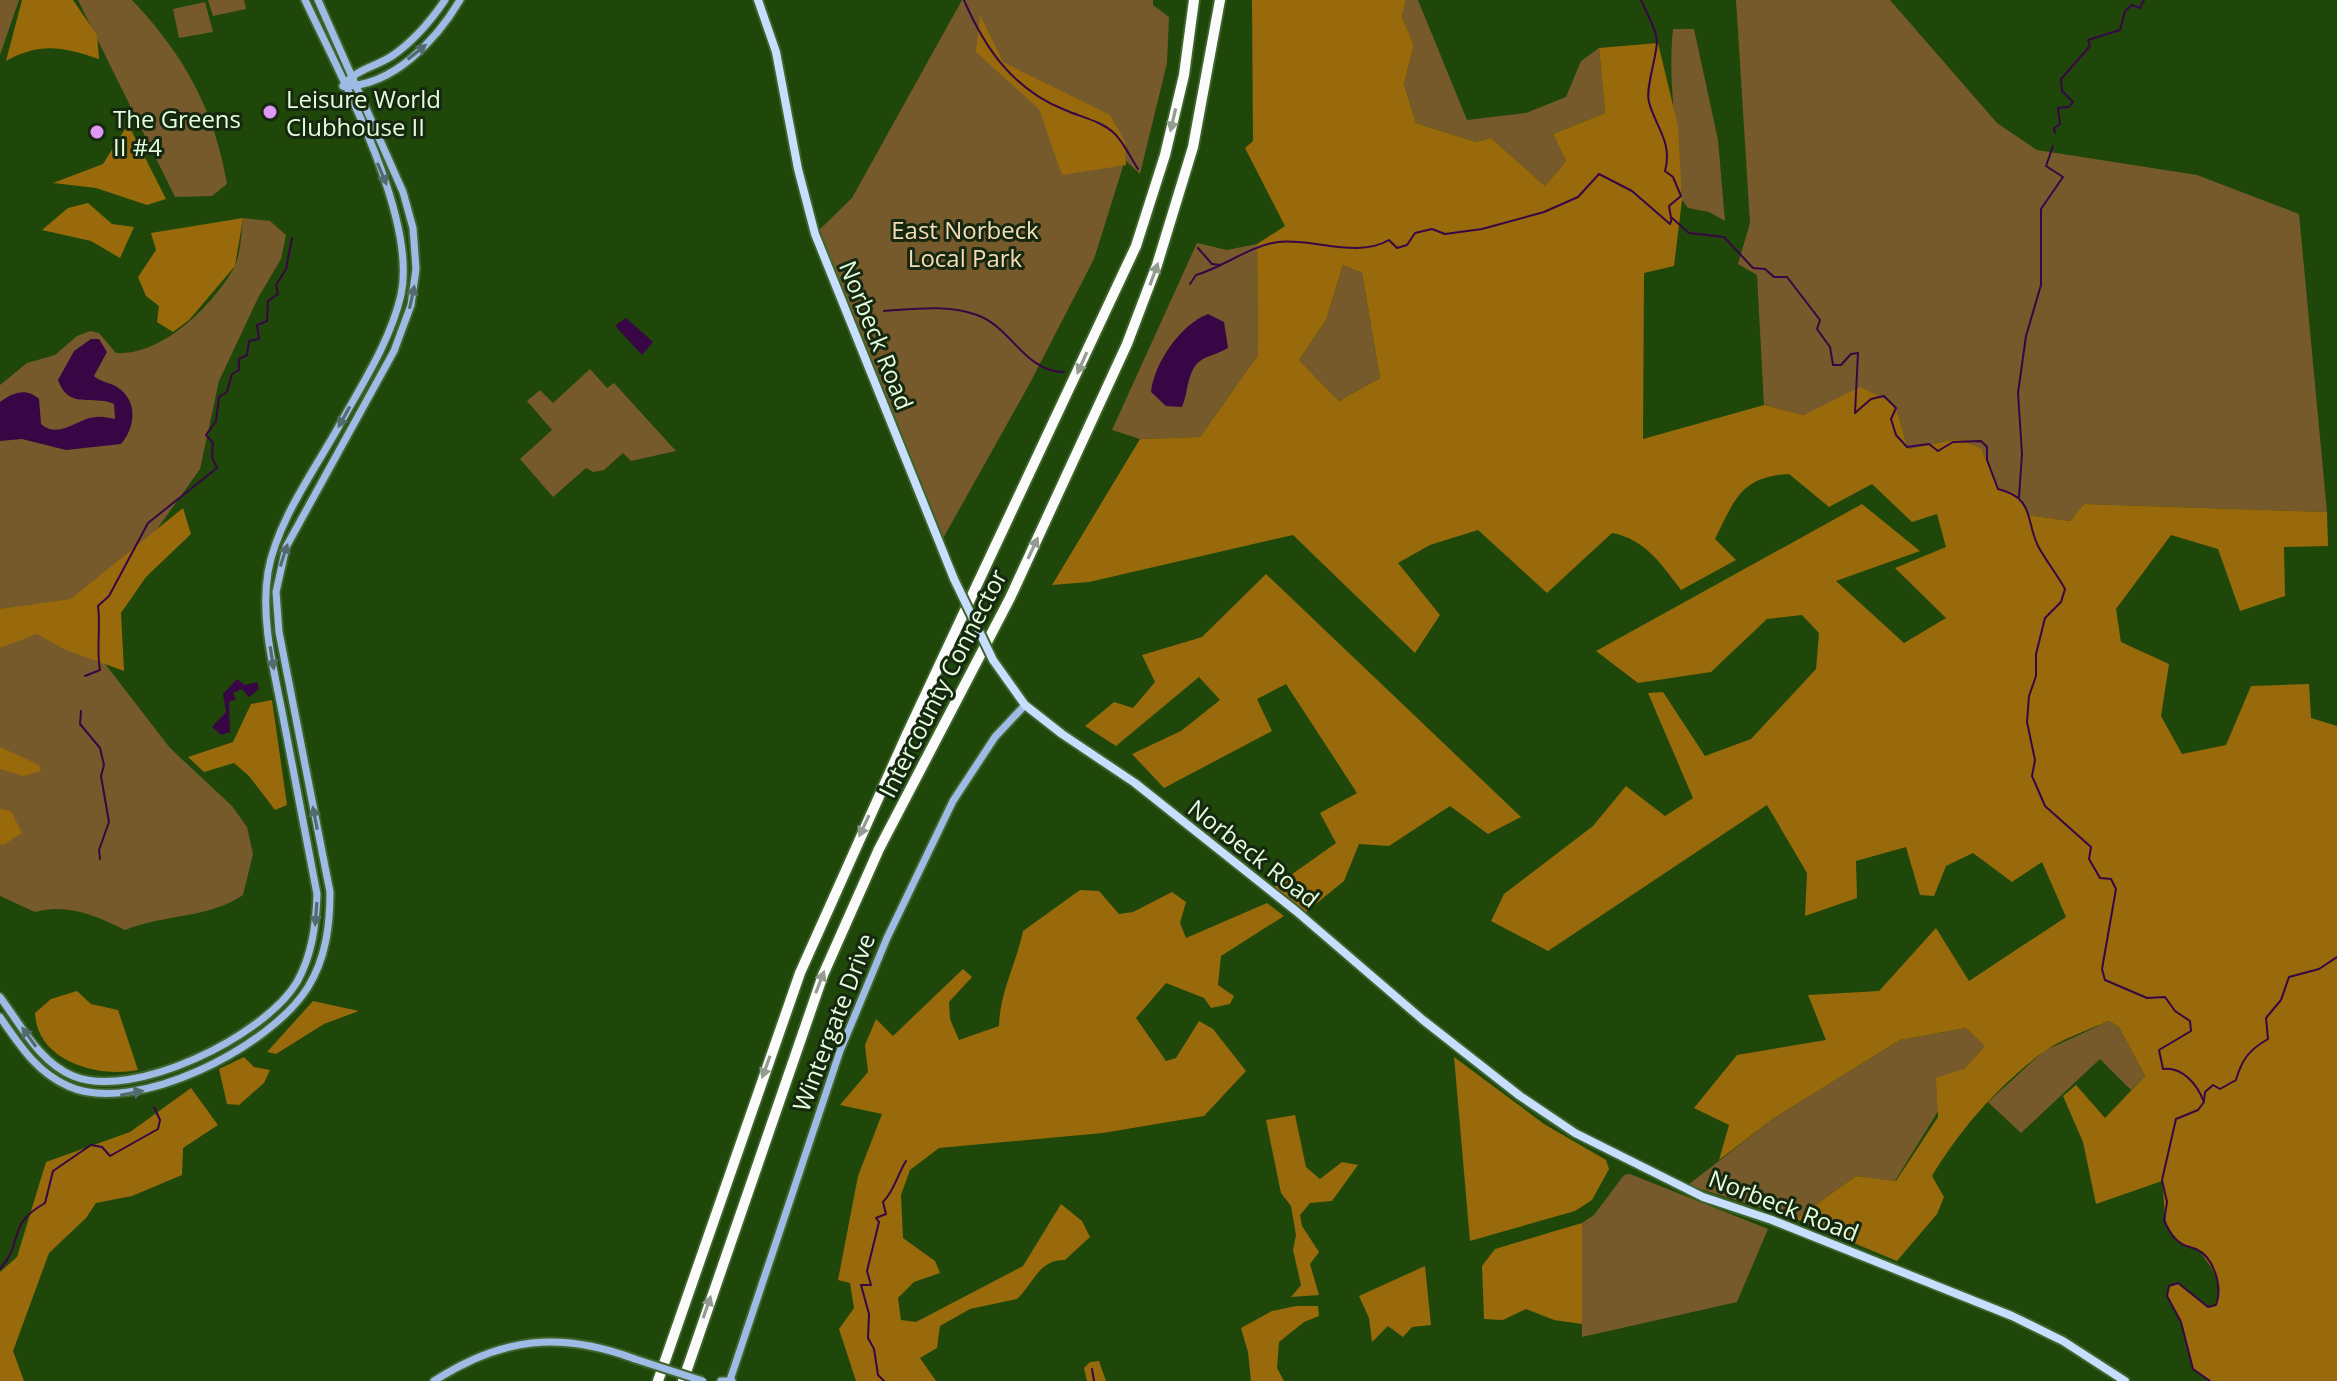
<svg xmlns="http://www.w3.org/2000/svg" width="2337" height="1381" font-family="'Open Sans',sans-serif">
<style>
.green{fill:#765a2c}
.forest{fill:#986a0b;fill-rule:evenodd}
.water{fill:#380645}
.lines{fill:none;stroke-linecap:round;stroke-linejoin:round}
.stream{stroke:#380645;stroke-width:2}
.secondary-casing{stroke:#3e642b;stroke-width:11}
.primary-casing{stroke:#3e642b;stroke-width:12}
.highway-casing{stroke:#3e642b;stroke-width:14}
.secondary{stroke:#9ebbe5;stroke-width:7}
.primary{stroke:#c7defe;stroke-width:8}
.highway{stroke:#fbfbfb;stroke-width:10}
.secondary-bridge-casing{stroke:#3e642b;stroke-width:11;stroke-linecap:butt}
.primary-bridge-casing{stroke:#3e642b;stroke-width:12;stroke-linecap:butt}
.secondary-bridge{stroke:#9ebbe5;stroke-width:7}
.primary-bridge{stroke:#c7defe;stroke-width:8}
.oneway{fill:#536a6f}
.oneway2{fill:#949c91}
.poi-dot{fill:#dd99f3;stroke:#16280f;stroke-width:3}
.labels{text-anchor:middle;dominant-baseline:central;stroke-width:6;stroke-linejoin:round;paint-order:stroke}
.poi-label{font-size:24px;fill:#e5fedd;stroke:#16280f;text-anchor:start}
.park-label{font-size:24px;fill:#f5dcb6;stroke:#16280f}
.street-label{font-size:24px;fill:#e5fedd;stroke:#16280f}
</style>
<rect width="100%" height="100%" fill="#1e4709"/>
<!-- green -->
<g class="green">
<polygon points="0,0 19,0 0,55"/>
<path d="M78,0H132C184,55 214,109 227,184L212,196L175,197Z"/>
<polygon points="208,0 244,0 246,9 213,16"/>
<polygon points="962,0 1153,0 1153,5 1169,17 1167,63 1140,174 1125,160 1094,259 1030,383 941,542 815,234 852,198"/>
<polygon points="1406,0 1418,0 1467,120 1526,113 1566,97 1581,61 1599,48 1605,113 1553,134 1566,161 1545,186 1491,138 1476,142 1416,123 1404,84 1414,45 1402,17"/>
<polygon points="1736,0 1890,0 1997,123 2037,150 2197,175 2299,214 2327,512 2084,504 2070,521 2029,515 2023,502 1998,489 1981,448 1958,439 1908,449 1895,404 1804,415 1764,405 1757,275 1738,264 1750,223"/>
<polygon points="205,2 213,32 179,38 173,9"/>
<path d="M1673,29H1694L1718,140L1725,221L1709,212L1688,208L1682,200C1679,142 1667,87 1673,29Z"/>
<path d="M243,218L270,221L286,235L281,259L258,298L219,381L200,469L120,581L99,656L170,748L232,806L247,827L253,854L243,895C208,919 163,914 125,930C97,916 67,903 35,912L0,896V385L27,363L55,355L77,336L90,331L99,333L116,353C162,356 212,306 234,268C241,254 241,233 243,218Z"/>
<polygon points="1197,243 1227,250 1257,244 1258,355 1200,437 1140,439 1112,430"/>
<polygon points="1343,265 1362,273 1380,378 1339,401 1299,360 1326,320"/>
<polygon points="590,369 607,388 614,383 676,451 631,461 623,453 604,470 593,472 586,468 553,497 520,459 552,430 527,401 540,390 553,403"/>
<polygon points="2109,1021 2119,1027 2145,1076 2131,1090 2100,1059 2021,1133 1988,1102 2044,1051"/>
<polygon points="1966,1028 1986,1045 1964,1069 1895,1181 1856,1176 1796,1219 1688,1185 1774,1118 1900,1040"/>
<polygon points="1630,1174 1768,1229 1737,1302 1582,1337 1582,1223 1594,1215 1624,1175"/>
</g>
<!-- forest -->
<g class="forest">
<path d="M22,0H73L97,35L99,59C62,47 41,42 6,61Z"/>
<path d="M1252,0H1406L1402,17L1414,45L1404,84L1416,123L1476,142L1491,138L1545,186L1566,161L1553,134L1605,113L1599,48L1658,43L1678,126L1682,200L1674,266L1644,273L1643,439L1764,405L1804,415L1860,387L1895,404L1908,449L1958,439L1981,448L1998,489L2015,493L2029,515L2070,521L2084,504L2327,512L2328,546L2284,547L2285,596L2240,611L2218,549L2171,535L2116,609L2121,642L2169,664L2161,716L2182,754L2226,745L2251,686L2309,684L2311,718L2337,726V1381H2210L2193,1369L2181,1322L2167,1296L2169,1286L2178,1283L2208,1307L2216,1305C2224,1284 2212,1266 2198,1250C2158,1240 2167,1213 2162,1181L2096,1204L2083,1142L2063,1096L2076,1085L2105,1118L2145,1076L2119,1027L2109,1021C2088,1030 2061,1039 2042,1053C1998,1086 1960,1129 1932,1176L1944,1197L1937,1214L1897,1261L1796,1219L1856,1176L1896,1181L1938,1117L1936,1078L1964,1069L1985,1046L1966,1028L1900,1040L1774,1118L1719,1160L1729,1125L1694,1108L1737,1055L1826,1040L1808,995L1879,991L1936,928L1969,981L2066,917L2042,862L2012,882L1973,853L1946,866L1934,896L1920,895L1906,847L1856,861L1857,898L1805,916L1807,873L1767,805L1548,951L1491,921L1504,894L1593,826L1626,786L1665,816L1693,798L1648,693L1663,692L1705,756L1751,739L1816,669L1819,633L1802,615L1767,619L1711,672L1638,683L1596,651L1862,504L1920,551L1836,581L1904,643L1946,618L1895,568L1946,547L1937,514L1912,522L1872,484L1829,507L1789,474C1741,477 1735,499 1715,539L1736,560L1681,590C1662,565 1645,539 1612,533L1547,593L1478,530L1430,545L1398,563L1440,615L1415,653L1293,535L1089,582L1052,585L1140,439L1200,437L1258,355L1257,244L1285,226L1245,148L1253,141ZM1343,265L1362,273L1380,378L1339,401L1299,360L1326,320Z"/>
<polygon points="980,15 1003,62 1110,115 1125,142 1126,165 1062,175 1039,109 976,52"/>
<polygon points="128,124 166,199 147,205 96,188 53,183 103,164"/>
<polygon points="88,203 112,224 134,227 120,258 91,241 42,230 68,208"/>
<polygon points="243,218 235,266 189,320 173,332 157,322 159,306 146,296 138,277 156,250 151,233"/>
<polygon points="183,508 191,534 146,577 121,613 124,671 66,650 37,634 0,648 0,609 71,599"/>
<polygon points="1266,574 1521,817 1488,834 1450,806 1389,846 1359,844 1344,881 1306,912 1274,887 1336,843 1320,813 1357,793 1286,684 1257,699 1272,731 1164,788 1132,754 1181,731 1220,700 1199,677 1116,746 1085,726 1114,702 1133,708 1155,682 1142,655 1202,637"/>
<polygon points="272,700 287,805 275,810 249,776 234,763 204,772 188,757 233,742 251,704"/>
<polygon points="0,747 39,765 41,771 23,776 0,769"/>
<polygon points="0,809 11,811 22,833 3,845 0,844"/>
<path d="M1080,890L1099,891L1119,914L1133,912L1172,892L1186,902L1180,923L1186,938L1267,903L1284,916L1221,956L1218,985L1234,996L1230,1004L1211,1008L1204,998L1166,983L1136,1018L1166,1061L1176,1058L1199,1021L1213,1029L1246,1071L1204,1116L1103,1133L939,1148L910,1170L901,1195L903,1238L935,1261L940,1273L914,1282L898,1298L901,1320L916,1322L1023,1266L1061,1204L1082,1221L1090,1237L1065,1260C1039,1259 1034,1283 1017,1299L970,1309L940,1326L937,1348L920,1358L936,1381H856L839,1329L854,1308L850,1283L838,1280L858,1176L882,1114L840,1105L868,1072L865,1045L876,1019L893,1036L963,969L972,977L949,1002L950,1019L959,1040L999,1026C1000,991 1016,965 1023,931Z"/>
<path d="M77,991L91,1004L118,1010L138,1070C99,1078 37,1062 35,1013L51,999Z"/>
<polygon points="313,1001 359,1011 324,1024 276,1054 267,1052"/>
<polygon points="244,1057 254,1067 270,1070 264,1083 239,1105 227,1104 219,1069"/>
<polygon points="1454,1057 1544,1124 1606,1160 1609,1169 1592,1200 1575,1211 1470,1241"/>
<polygon points="191,1088 218,1125 183,1148 182,1175 132,1196 96,1203 86,1218 49,1253 13,1351 24,1381 0,1381 0,1272 17,1257 46,1162 130,1132"/>
<polygon points="1295,1115 1306,1167 1320,1179 1342,1162 1358,1165 1332,1201 1310,1203 1300,1215 1302,1226 1319,1252 1310,1264 1319,1295 1291,1297 1301,1285 1293,1250 1296,1235 1291,1206 1281,1193 1266,1120"/>
<polygon points="1582,1223 1582,1324 1554,1320 1526,1309 1503,1320 1484,1319 1482,1266 1495,1249"/>
<polygon points="1425,1266 1431,1325 1412,1327 1403,1337 1388,1326 1372,1342 1369,1318 1359,1296"/>
<polygon points="1296,1306 1318,1306 1319,1316 1304,1322 1279,1342 1277,1368 1284,1381 1251,1381 1248,1352 1241,1328 1272,1311"/>
<polygon points="1099,1361 1106,1381 1087,1381 1084,1368 1090,1362"/>
</g>
<!-- water -->
<g class="water">
<path d="M1208,314L1224,322L1228,348C1220,353 1211,355 1203,359C1186,369 1189,392 1182,407L1166,406L1151,392C1154,363 1181,324 1208,314Z"/>
<polygon points="626,318 653,342 642,355 617,328 616,325"/>
<path d="M91,339H99L107,352L94,376C100,382 109,382 117,387C138,400 136,427 121,444L66,450L22,439L0,441V402C12,393 26,387 39,399L41,424C59,440 77,418 96,417C102,416 109,418 115,419L114,404C92,394 69,411 58,380L74,351Z"/>
<polygon points="237,679 245,685 257,682 259,689 249,697 242,689 233,693 236,700 229,701 230,732 221,735 212,727 226,712 223,694"/>
</g>
<g class="lines">
<!-- stream -->
<g class="stream">
<path d="M964,0C985,49 1014,90 1065,110C1081,117 1102,121 1115,134C1123,142 1131,158 1138,169"/>
<path d="M1641,0C1646,13 1656,27 1657,41C1657,56 1645,89 1649,102C1655,126 1673,142 1665,171L1673,177L1681,196L1669,206L1671,218"/>
<polyline points="2055,133 2054,128 2060,124 2058,108 2069,107 2073,102 2062,91 2061,79 2090,46 2088,40 2120,30 2125,11 2132,5 2140,8 2144,0"/>
<polyline points="1198,248 1212,264 1221,265"/>
<path d="M1190,284L1196,275C1224,267 1249,246 1278,242C1314,238 1356,259 1389,240L1397,248L1407,245L1415,233L1432,229L1445,234L1482,229L1544,212L1578,197L1599,174L1632,191L1670,224L1672,218L1689,233L1724,237L1753,268L1765,269L1774,277H1787L1820,320L1817,329L1830,347L1833,365H1841L1851,354L1858,353L1855,413L1871,399L1884,396L1896,408L1891,419L1896,435L1907,447L1929,444L1938,451L1953,442L1981,441L1987,447V460L1998,489C2035,498 2025,519 2038,546C2046,561 2057,574 2065,589L2061,602L2045,618L2036,654V676L2029,696L2027,722L2035,760L2032,776L2045,806L2091,847L2089,859L2100,878L2111,879L2116,889L2102,969L2105,980L2147,998L2165,997L2175,1011L2190,1021L2191,1031L2159,1050L2163,1069C2183,1067 2197,1084 2204,1102L2198,1110L2176,1119L2162,1180L2167,1202L2164,1221C2167,1226 2170,1233 2174,1237C2180,1245 2187,1246 2196,1249C2214,1257 2223,1287 2216,1305L2208,1307L2178,1283L2169,1286L2167,1296L2181,1322L2193,1369L2210,1381"/>
<path d="M884,311C913,309 949,304 977,315C1011,327 1025,372 1064,372"/>
<polyline points="2019,497 2022,454 2018,393 2026,336 2041,285 2041,209 2063,177 2046,166 2053,146"/>
<path d="M85,676L100,670C96,649 101,628 98,606L109,596L148,523L217,468L212,457L213,443L206,435L216,421L219,397L227,392L232,374L239,370V359L247,355L249,341L259,339L257,325L267,321L268,301L278,294L276,285L286,269L292,238"/>
<polyline points="81,711 80,724 100,748 104,765 101,776 109,822 99,850 100,859"/>
<path d="M2204,1100L2205,1092L2213,1085L2220,1089L2236,1080C2242,1059 2249,1050 2268,1039L2266,1018L2281,1000L2289,977L2319,969L2337,957"/>
<path d="M0,1269C25,1241 5,1226 45,1203L53,1171L91,1145L102,1147L110,1156L158,1129L160,1120L154,1107"/>
<polyline points="1092,1369 1094,1381"/>
<path d="M884,1381L878,1375L874,1349L868,1338L869,1314L861,1285H871L867,1271L879,1222L876,1218L886,1214L883,1202C895,1190 897,1175 906,1161"/>
</g>
<defs>
<g id="secondary">
<path d="M343,86C393,87 437,39 460,0"/>
<path d="M343,86C356,69 375,67 392,56C414,41 430,22 445,0"/>
<path d="M0,997C21,1025 39,1062 73,1076C133,1101 265,1036 297,982C312,955 316,925 317,894C306,837 295,779 284,722C275,673 260,622 268,572C277,521 314,471 339,426C362,384 390,342 401,295C418,217 339,73 305,0"/>
<path d="M0,1017C19,1044 36,1072 68,1086C135,1117 272,1046 308,987C326,958 330,925 330,892L279,632L276,592L286,547L394,351L411,305L416,269L413,228L403,192L318,0"/>
<polyline points="730,1380 840,1051 887,938 953,801 995,737 1025,705"/>
<path d="M434,1381C502,1337 560,1331 635,1359"/>
<polyline points="721,1381 732,1381"/>
</g>
<g id="primary">
<polyline points="758,0 776,52 798,169 815,234 954,579"/>
<polyline points="993,660 1025,705 1062,734 1135,783 1296,911 1423,1020 1520,1096 1575,1133 1703,1197 1772,1220 2012,1316 2063,1341 2125,1381"/>
</g>
<g id="highway">
<polyline points="658,1381 800,973 907,734 1136,246 1165,155 1184,75 1194,0"/>
<polyline points="683,1381 823,975 879,849 1010,598 1127,344 1157,265 1193,147 1220,0"/>
</g>
</defs>
<!-- secondary casing -->
<use href="#secondary" class="secondary-casing"/>
<!-- primary casing -->
<use href="#primary" class="primary-casing"/>
<!-- highway casing -->
<use href="#highway" class="highway-casing"/>
<!-- secondary -->
<use href="#secondary" class="secondary"/>
<!-- primary -->
<use href="#primary" class="primary"/>
<!-- highway -->
<use href="#highway" class="highway"/>
<defs>
<polyline id="secondary-bridge" points="635,1359 703,1381"/>
<polyline id="primary-bridge" points="954,579 993,660"/>
</defs>
<!-- secondary-bridge casing -->
<use href="#secondary-bridge" class="secondary-bridge-casing"/>
<!-- primary-bridge casing -->
<use href="#primary-bridge" class="primary-bridge-casing"/>
<!-- secondary-bridge -->
<use href="#secondary-bridge" class="secondary-bridge"/>
<!-- primary-bridge -->
<use href="#primary-bridge" class="primary-bridge"/>
</g>
<!-- one-way arrows -->
<defs><path id="oneway-solid" d="M-6-.8H1V-3.2L6.5 0L1 3.2V.8H-6Z" transform="scale(2)"/></defs>
<g class="oneway">
<use href="#oneway-solid" transform="translate(417 52) rotate(-39)"/>
<use href="#oneway-solid" transform="translate(382 174) rotate(67)"/>
<use href="#oneway-solid" transform="translate(412 297) rotate(-78)"/>
<use href="#oneway-solid" transform="translate(344 417) rotate(119)"/>
<use href="#oneway-solid" transform="translate(284 555) rotate(-72)"/>
<use href="#oneway-solid" transform="translate(272 658) rotate(81)"/>
<use href="#oneway-solid" transform="translate(315 818) rotate(-101)"/>
<use href="#oneway-solid" transform="translate(316 914) rotate(94)"/>
<use href="#oneway-solid" transform="translate(29 1037) rotate(-126)"/>
<use href="#oneway-solid" transform="translate(132 1093) rotate(-11)"/>
</g>
<g class="oneway2">
<use href="#oneway-solid" transform="translate(1173 120) rotate(103)"/>
<use href="#oneway-solid" transform="translate(1154 274) rotate(-70)"/>
<use href="#oneway-solid" transform="translate(1082 363) rotate(114)"/>
<use href="#oneway-solid" transform="translate(1033 548) rotate(-65)"/>
<use href="#oneway-solid" transform="translate(864 826) rotate(115)"/>
<use href="#oneway-solid" transform="translate(820 982) rotate(-69)"/>
<use href="#oneway-solid" transform="translate(766 1067) rotate(110)"/>
<use href="#oneway-solid" transform="translate(707 1307) rotate(-71)"/>
</g>
<!-- markers -->
<g class="poi-dot">
<circle cx="270" cy="112" r="8"/>
<circle cx="97" cy="132" r="8"/>
</g>
<g class="labels">
<!-- poi labels -->
<g class="poi-label">
<text x="286" y="98">Leisure World<tspan x="286" dy="28">Clubhouse II</tspan></text>
<text x="113" y="118">The Greens<tspan x="113" dy="28">II #4</tspan></text>
</g>
<!-- park labels -->
<g class="park-label">
<text x="965" y="229">East Norbeck<tspan x="965" dy="28">Local Park</tspan></text>
</g>
<!-- street labels -->
<g class="street-label">
<text transform="translate(877 335) rotate(68)">Norbeck Road</text>
<text transform="translate(942 683) rotate(-63)">Intercounty Connector</text>
<text transform="translate(1254 853) rotate(38)">Norbeck Road</text>
<text transform="translate(833 1022) rotate(-69)">Wintergate Drive</text>
<text transform="translate(1784 1205) rotate(21)">Norbeck Road</text>
</g>
</g>
</svg>
